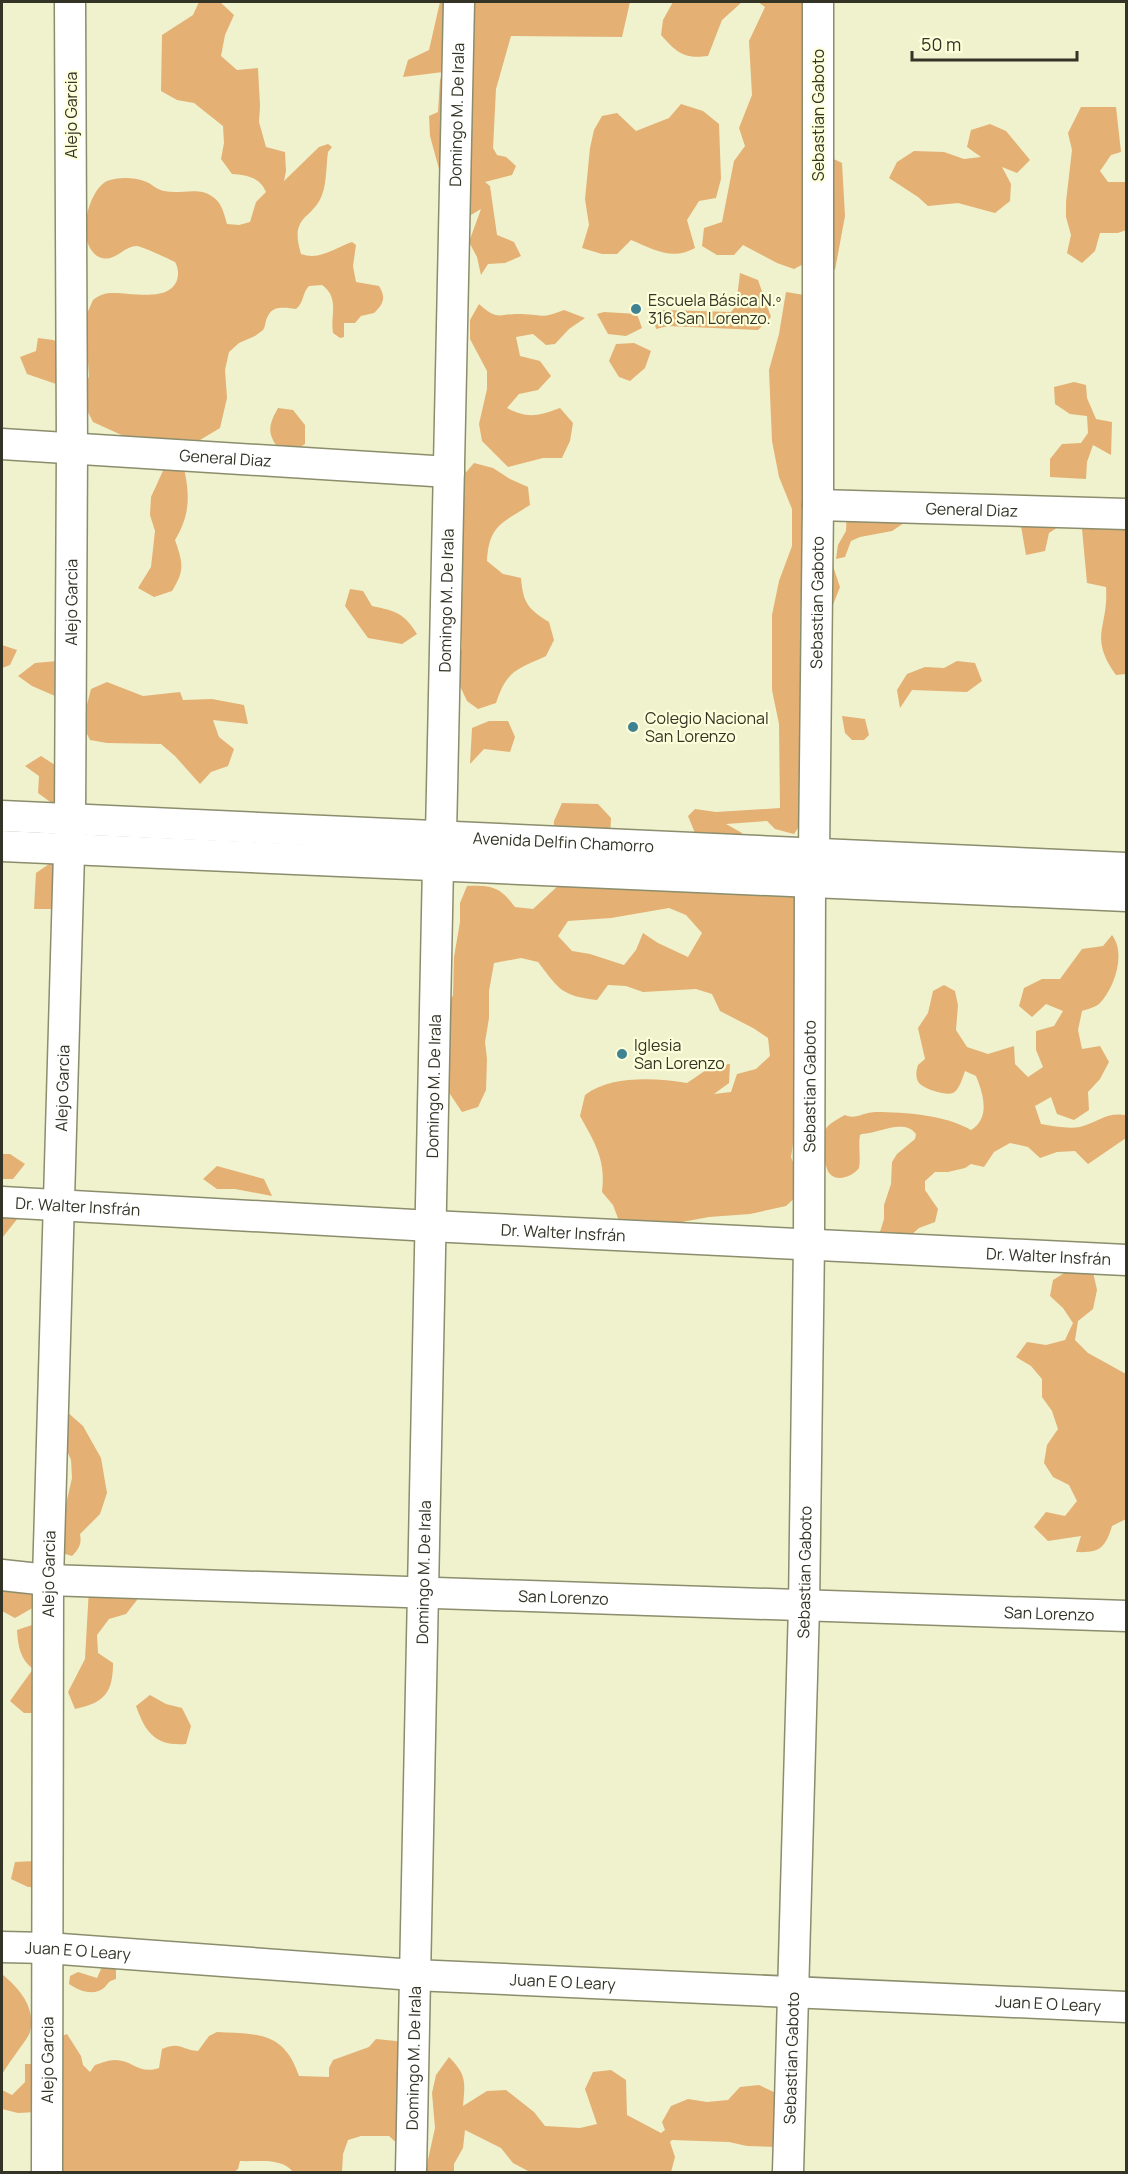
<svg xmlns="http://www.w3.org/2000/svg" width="1128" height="2174" font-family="Manrope,sans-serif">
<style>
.forest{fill:#e4b074;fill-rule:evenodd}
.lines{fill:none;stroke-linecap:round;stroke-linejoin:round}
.minor-casing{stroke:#8b8d6c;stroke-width:33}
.minor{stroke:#fff;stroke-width:30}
.poi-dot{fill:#3f8392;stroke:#fcffda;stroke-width:2}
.labels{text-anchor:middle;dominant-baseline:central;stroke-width:4.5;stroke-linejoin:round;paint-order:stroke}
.street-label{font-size:16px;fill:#333426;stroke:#fcffda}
.poi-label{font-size:16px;fill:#333426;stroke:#fcffda;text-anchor:start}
</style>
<rect width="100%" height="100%" fill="#eff2cd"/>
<!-- forest -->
<g class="forest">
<path d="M199,2H220L234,15L225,35L221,56L237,70L258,68L260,106L259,122L266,147L285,152L286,171L284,181L319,147L328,144L332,147L328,152C326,165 327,182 322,195C312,221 289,214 301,254C320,261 336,247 352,242L356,245L353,266L356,282L379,286C386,297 384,304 374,313L361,316L355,323H344V337L340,338L333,333C330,315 340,298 322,285L309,286C302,293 304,303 296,309C286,308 273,305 268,316C265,321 266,325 263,330L255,336L239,343L229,352L225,370L227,398L220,428L200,440L128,438L93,422L85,406V388L89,376L85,318L93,300C98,296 104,293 111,293C129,292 169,303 177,280C179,274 178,267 175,262C169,259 141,246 137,246C123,246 114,264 99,257C75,245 87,191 107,181C117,177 134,177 144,181C151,183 157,190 164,191C181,195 198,186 213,197C222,203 224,214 227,224L239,225L250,222L256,202L266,192C260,177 246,175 232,174L221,159L224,143L223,126L194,103L177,100L161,91L162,35L193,15Z"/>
<polygon points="440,2 635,2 630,2 622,37 511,36 496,89 493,148 497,155 506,157 516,166 512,175 485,182 490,186 497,235 514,242 521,256 505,263 488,264 481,275 477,257 469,242 481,209 466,218 445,191 430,136 429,116 438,112 440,80 443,72 403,77 408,60 429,50"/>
<path d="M673,2H742L722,20L708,56C684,59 677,53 661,35L663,20Z"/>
<polygon points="758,2 823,2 817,151 842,163 845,216 835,270 829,265 813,259 794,269 777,263 743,245 734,255 717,255 702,246 704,228 722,222 734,161 745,146 739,128 752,95 749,41 765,7"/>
<path d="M681,104L703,111L719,124L721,179L716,198L699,201L687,220L695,248C672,261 653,249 631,240L617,254H602L582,248L589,225L585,199L590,148L594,130L602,116L617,113L636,131L669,118Z"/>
<polygon points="1081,107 1116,107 1121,152 1111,155 1100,171 1108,182 1126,182 1126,230 1118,233 1100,233 1095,251 1082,263 1067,253 1071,235 1066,217 1066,202 1072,150 1068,133"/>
<polygon points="990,124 1006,131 1030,160 1017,173 1002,167 1011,184 1010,201 995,213 958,203 928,206 918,197 889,178 897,162 914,151 944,152 964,159 981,157 967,147 971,130"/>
<polygon points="740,273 758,280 771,317 758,330 668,326 656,329 653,317 654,311 664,310 731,312 736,306"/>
<polygon points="786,292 810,296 817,518 840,587 813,656 817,761 831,802 821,817 804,819 794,834 775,829 767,821 726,824 742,833 741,851 695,833 688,816 695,809 716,812 780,808 779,724 772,690 772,615 779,581 792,546 792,509 779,477 772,441 769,370 779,334"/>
<path d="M479,304C499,322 499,313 522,314C545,315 541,319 564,310L585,318L569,329L555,344L546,345L533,334L516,337L520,356L540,361L551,376L538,390L519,394L507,408C528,419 538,416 560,408L573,423L570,441L562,458H543L508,467L482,441L479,424L487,389V371L470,339V320Z"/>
<polygon points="604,312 637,314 642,328 626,336 608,334 597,314"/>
<polygon points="38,338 53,340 68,346 59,385 27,374 20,357 36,351"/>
<polygon points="634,343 651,351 645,368 630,381 619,377 609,361 616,344"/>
<polygon points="1074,382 1086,385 1087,398 1096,419 1112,422 1111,455 1093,445 1087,462 1086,479 1050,477 1050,459 1062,444 1081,443 1088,433 1087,416 1070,414 1055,404 1054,387"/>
<path d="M278,408L293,410L305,425V444L297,449H279C266,433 269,424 278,408Z"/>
<path d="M167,462L184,468C190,496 190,515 175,540C183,563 185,570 172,591L154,597L138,588L151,567L155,531L150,515L151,497Z"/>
<path d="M474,463L493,468L510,479L528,487L530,505C502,523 489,525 487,561L503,574L521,578C523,603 528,609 549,622L554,640L546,656C516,670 507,670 496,703L478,709L467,701L459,684L457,666L462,647L461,611L462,477Z"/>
<polygon points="847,509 907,521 892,531 860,537 851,541 845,557 836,559 838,545 846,531"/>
<path d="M1032,512L1126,518V674L1116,675C1088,635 1109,628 1106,587L1087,583L1082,529L1064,523L1049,533L1045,551L1026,555L1021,526Z"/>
<path d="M350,589L363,591L372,606C396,611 404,613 417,634L402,644L368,638L345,606Z"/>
<polygon points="2,645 17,650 10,665 2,668"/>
<polygon points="57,661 61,694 55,696 32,686 18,676 35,663"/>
<polygon points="957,661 975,663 982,681 967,692 912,690 900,708 897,690 907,674 925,667 944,668"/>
<polygon points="107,682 143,696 180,692 183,700 212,699 244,705 248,724 213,720 219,737 234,749 228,766 211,772 200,784 175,756 161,744 107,743 90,740 82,724 91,689"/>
<polygon points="842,716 865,719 869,735 864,740 852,740 845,733"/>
<polygon points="489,721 508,721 515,737 510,752 484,749 470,764 472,728"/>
<polygon points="41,756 58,767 60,787 53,804 38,793 39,776 25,766"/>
<polygon points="562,803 598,804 611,818 610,836 553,841 554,821"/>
<polygon points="52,862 68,875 57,909 34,909 36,873"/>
<path d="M560,884L796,896L800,1099L791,1157L798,1175L799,1194L786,1206L750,1214L709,1217L655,1227L619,1221L613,1205L602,1192C606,1160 595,1143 580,1116L585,1095C611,1075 656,1078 687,1083L712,1066L730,1064L729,1083L714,1094L731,1092L737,1074L756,1069L770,1056L768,1038L753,1028L720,1011L712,994L696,989L643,992L626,986L608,985L597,1000C561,996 559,989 538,962L521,958L494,963L489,991V1018L485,1042L487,1059L486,1090L478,1107L462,1112L446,1088L445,1012L453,995L454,957L460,922V903L467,886C492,885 500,887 515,907L533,909ZM669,908L686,915L702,933L688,957L658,943L643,933L636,950L624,965L590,954L572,951L558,936L568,921L611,918Z"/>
<path d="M1112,935C1126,953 1115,987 1100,1003C1096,1007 1088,1009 1082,1011L1078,1030L1082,1049L1100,1046L1109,1062L1100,1079L1088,1092L1089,1110L1074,1120L1057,1114L1051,1097L1035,1106L1041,1124C1053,1126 1068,1129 1080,1127C1098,1122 1106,1112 1126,1115V1138L1088,1164L1075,1151L1057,1152L1040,1158L1028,1147L1010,1143L994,1152L984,1167L971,1164L965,1168L948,1172H935L925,1181V1190L938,1209L935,1222L919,1228L909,1237L879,1235L884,1219V1205L891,1184L892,1162L897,1154L915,1139L916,1134C904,1118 879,1133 862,1134L860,1135C858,1147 861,1157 859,1168C853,1176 837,1183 829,1173C824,1165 821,1138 825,1130C829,1123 838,1119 845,1115C855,1120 864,1112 876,1112C906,1112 945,1115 971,1130C991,1118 983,1093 976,1076L965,1071C963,1077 959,1090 953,1093C946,1096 925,1089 920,1084C915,1079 916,1071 918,1065L925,1059L918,1028L928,1013L933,991L944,985L955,991L958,1005L956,1030L967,1047L988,1054L1014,1046L1015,1064L1028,1077L1043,1067L1036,1050V1031L1054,1026L1063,1011L1046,1004L1032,1017L1019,1006L1024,988L1042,979H1060L1082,949L1103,946Z"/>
<polygon points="2,1154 10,1154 25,1164 13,1179 2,1179"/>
<polygon points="217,1166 264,1179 272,1196 235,1189 217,1189 203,1179"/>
<polygon points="2,1208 18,1218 2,1238"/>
<path d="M1074,1267L1093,1272L1097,1290L1093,1309L1078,1321L1075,1340L1088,1353L1126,1374V1519L1112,1526C1105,1549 1099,1553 1076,1552L1081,1536L1048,1541L1034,1527L1046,1512L1065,1516L1077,1501L1069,1485L1053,1477L1044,1463L1047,1445L1058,1429L1052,1411L1042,1397V1379L1031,1366L1016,1357L1027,1342L1046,1345L1065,1340L1073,1323L1063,1308L1050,1296L1053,1280Z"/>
<path d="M66,1411L83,1426L101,1458L107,1493L100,1514L80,1534C82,1544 79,1549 72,1556L62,1553L63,1517L72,1478L71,1460L57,1427Z"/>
<path d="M127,1584L137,1600L126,1614L109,1619L97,1635L98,1653L113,1663C113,1693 104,1703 75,1709L68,1692L85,1659L89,1588Z"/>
<polygon points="2,1585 44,1587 36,1606 15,1618 2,1611"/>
<path d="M35,1624L42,1713H24L10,1701L33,1669C20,1659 18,1646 17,1630Z"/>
<path d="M150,1695L166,1704L182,1708L191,1726L186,1744C156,1746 146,1734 136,1706Z"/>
<polygon points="34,1861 46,1888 28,1887 11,1879 15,1862"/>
<path d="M108,1963L116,1970V1979C109,1981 109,1982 105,1987C94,1997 79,1991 69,1984L70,1976L78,1972L97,1978L101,1969Z"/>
<path d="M3,1975C20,1989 36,2008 30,2032C28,2039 7,2064 2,2075V1980Z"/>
<path d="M217,2032C259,2034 284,2032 299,2076L329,2077V2068L333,2060L369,2047L376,2039L396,2041L404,2045L403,2149L389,2136H361L348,2140L343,2154L342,2172H293C282,2157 257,2162 240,2161L238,2169L234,2172H50L49,2041L67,2034L81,2056L83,2065L90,2072L95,2065C101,2063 109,2060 115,2060C133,2060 138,2075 159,2068L162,2049C180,2041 182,2050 198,2051L209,2036Z"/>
<path d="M449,2057C467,2075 465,2082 463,2106L487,2091L506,2090L534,2112L545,2126L580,2128L597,2124L585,2089L593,2072L611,2070L626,2080L627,2115L661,2133L665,2130L662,2122L671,2106L688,2099L707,2102L728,2100L740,2087L759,2085L776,2093L805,2148L747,2146L729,2142L672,2140L670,2142L675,2157L671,2172H530L513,2163L501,2148L465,2130L463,2148L454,2164V2172H427V2164L435,2128L432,2093L436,2075Z"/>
<polygon points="25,2064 43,2064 36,2112 18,2113 2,2109 2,2090 12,2095 25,2082"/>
</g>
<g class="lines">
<defs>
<g id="minor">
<path id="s1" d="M2,444L449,472"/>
<path id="s2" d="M818,505L1126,514"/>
<path id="s3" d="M2,816L1126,868"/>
<polyline points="2,846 1126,896"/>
<path id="s4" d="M2,1202L431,1226L1126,1260"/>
<path id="s5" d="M2,1575L48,1580L1126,1616"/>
<path id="s6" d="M2,1947L47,1948L414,1975L1126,2007"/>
<path id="s7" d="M47,2172L48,1580L70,819L72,449L70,2"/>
<path id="s8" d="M411,2172L438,865L441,835L459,2"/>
<path id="s9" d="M788,2172L804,1606L809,1243L810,882L814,854L818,505V2"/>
</g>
</defs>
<!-- minor casing -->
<use href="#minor" class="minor-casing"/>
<!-- minor -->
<use href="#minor" class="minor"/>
</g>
<!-- markers -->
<g class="poi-dot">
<circle cx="636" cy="309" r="6"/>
<circle cx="633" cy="727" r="6"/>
<circle cx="622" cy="1054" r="6"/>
</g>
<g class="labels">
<!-- street labels -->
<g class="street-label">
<text transform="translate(71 115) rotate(-90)">Alejo Garcia</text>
<text stroke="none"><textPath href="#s8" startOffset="2058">Domingo M. De Irala</textPath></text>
<text transform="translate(818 115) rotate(-90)">Sebastian Gaboto</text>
<text stroke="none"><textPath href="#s1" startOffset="224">General Diaz</textPath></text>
<text stroke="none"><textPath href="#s2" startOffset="154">General Diaz</textPath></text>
<text stroke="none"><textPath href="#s7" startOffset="1570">Alejo Garcia</textPath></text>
<text stroke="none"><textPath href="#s8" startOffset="1572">Domingo M. De Irala</textPath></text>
<text stroke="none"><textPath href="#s9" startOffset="1570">Sebastian Gaboto</textPath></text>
<text stroke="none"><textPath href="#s3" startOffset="562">Avenida Delfin Chamorro</textPath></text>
<text stroke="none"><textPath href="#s7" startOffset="1084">Alejo Garcia</textPath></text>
<text stroke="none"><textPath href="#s8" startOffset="1086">Domingo M. De Irala</textPath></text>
<text stroke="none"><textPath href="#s9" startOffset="1086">Sebastian Gaboto</textPath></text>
<text stroke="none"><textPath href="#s4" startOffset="76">Dr. Walter Insfrán</textPath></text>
<text stroke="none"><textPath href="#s4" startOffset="562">Dr. Walter Insfrán</textPath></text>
<text stroke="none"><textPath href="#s4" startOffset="1048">Dr. Walter Insfrán</textPath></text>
<text stroke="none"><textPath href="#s7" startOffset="598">Alejo Garcia</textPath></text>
<text stroke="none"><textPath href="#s8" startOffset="600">Domingo M. De Irala</textPath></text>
<text stroke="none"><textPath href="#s9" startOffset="600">Sebastian Gaboto</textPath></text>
<text stroke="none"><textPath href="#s5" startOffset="562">San Lorenzo</textPath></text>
<text stroke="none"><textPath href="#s5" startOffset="1048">San Lorenzo</textPath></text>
<text stroke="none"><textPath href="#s6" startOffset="76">Juan E O Leary</textPath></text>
<text stroke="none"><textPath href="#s6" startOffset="562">Juan E O Leary</textPath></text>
<text stroke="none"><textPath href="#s6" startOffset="1048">Juan E O Leary</textPath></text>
<text stroke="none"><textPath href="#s7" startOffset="112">Alejo Garcia</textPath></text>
<text stroke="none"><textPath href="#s8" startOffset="114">Domingo M. De Irala</textPath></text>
<text stroke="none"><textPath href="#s9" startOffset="114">Sebastian Gaboto</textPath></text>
</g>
<!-- poi labels -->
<g class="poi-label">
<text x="648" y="300">Escuela Básica N.º<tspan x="648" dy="18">316 San Lorenzo.</tspan></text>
<text x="645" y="718">Colegio Nacional<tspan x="645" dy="18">San Lorenzo</tspan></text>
<text x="634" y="1045">Iglesia<tspan x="634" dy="18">San Lorenzo</tspan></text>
</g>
</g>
<!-- border -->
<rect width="1128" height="2174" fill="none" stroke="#333426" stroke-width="6"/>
<!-- scale -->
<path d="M912 51v9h165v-9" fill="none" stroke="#333426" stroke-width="3"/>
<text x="921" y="51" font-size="18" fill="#333426" stroke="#fcffda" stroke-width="4.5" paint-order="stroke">50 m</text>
</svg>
